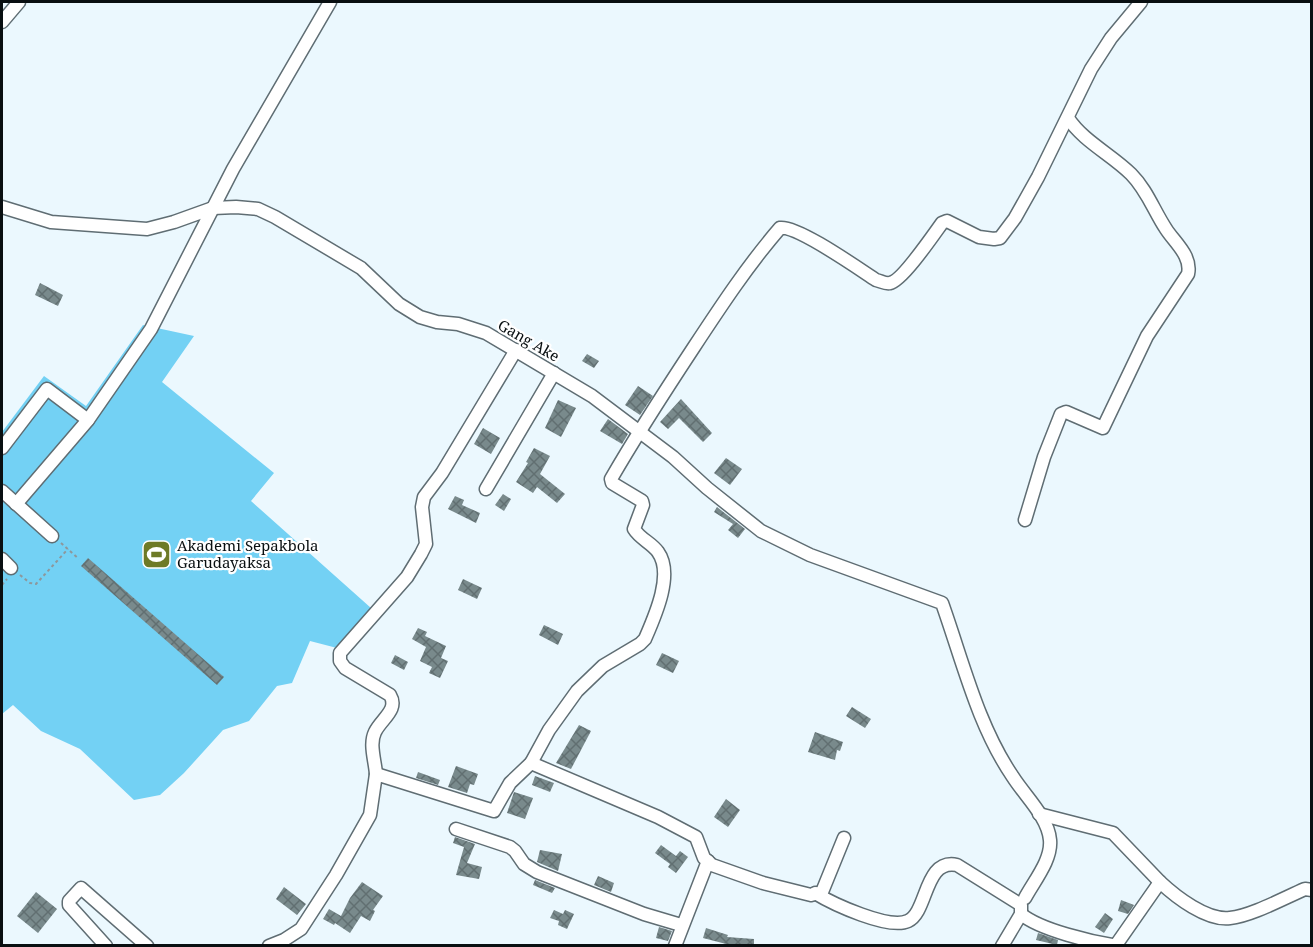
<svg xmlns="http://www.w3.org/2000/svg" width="1313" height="947" font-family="'Noto Serif',serif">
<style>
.garden{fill:#73d1f4}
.building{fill:url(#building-cross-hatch)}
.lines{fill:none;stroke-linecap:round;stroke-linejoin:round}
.minor-casing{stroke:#5f6d73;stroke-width:15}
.path{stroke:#8d979b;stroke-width:2;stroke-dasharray:3 3;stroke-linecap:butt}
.minor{stroke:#fff;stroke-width:12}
.labels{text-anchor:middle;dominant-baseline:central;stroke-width:4.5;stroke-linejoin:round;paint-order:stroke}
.street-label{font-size:15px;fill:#090f11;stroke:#fff}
.poi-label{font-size:15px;fill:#090f11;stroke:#fff;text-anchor:start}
</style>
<defs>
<pattern id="building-cross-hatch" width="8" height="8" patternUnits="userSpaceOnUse" patternTransform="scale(1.5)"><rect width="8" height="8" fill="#798a8c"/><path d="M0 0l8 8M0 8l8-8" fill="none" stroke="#616f71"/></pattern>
</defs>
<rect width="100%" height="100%" fill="#ebf8fe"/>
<!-- garden -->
<polygon class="garden" points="143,325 194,336 162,382 274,473 251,501 371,608 337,648 310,641 292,683 277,686 249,721 223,730 184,773 160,795 134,800 80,749 41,731 13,705 2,714 2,432 44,376 86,406"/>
<!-- building -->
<g class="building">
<polygon points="40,283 63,295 58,306 35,295"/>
<polygon points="587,354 599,361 594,368 582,361"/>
<polygon points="638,386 653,396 640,415 625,405"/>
<polygon points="681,399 712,433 703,442 679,418 668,429 660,422"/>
<polygon points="558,400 576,408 561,437 545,428"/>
<polygon points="608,419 628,434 622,444 600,431"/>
<polygon points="483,428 500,438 491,454 474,444"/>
<polygon points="534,448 550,456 540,474 565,494 557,503 537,487 533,493 516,482 528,463 526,462"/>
<polygon points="726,458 742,469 730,485 714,473"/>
<polygon points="503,494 511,499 504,511 495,505"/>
<polygon points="455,496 464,500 462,505 480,513 476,523 448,509"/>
<polygon points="717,507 745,529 738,538 728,530 733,524 714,512"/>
<polygon points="88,558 224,677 217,685 81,566"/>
<polygon points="463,579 482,588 477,599 458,590"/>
<polygon points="544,625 563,634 558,645 539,635"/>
<polygon points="418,628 427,632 425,636 446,646 441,658 448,661 440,678 429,673 432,667 420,661 426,647 412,639"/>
<polygon points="662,653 679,661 673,673 656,665"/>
<polygon points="395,655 408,662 404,670 391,663"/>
<polygon points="852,707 871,719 865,728 846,716"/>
<polygon points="579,725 591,731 571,769 556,763"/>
<polygon points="815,732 843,742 840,751 837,750 835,760 808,752"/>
<polygon points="456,766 478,774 474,785 470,784 467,793 448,787"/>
<polygon points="418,772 440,780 438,785 416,778"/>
<polygon points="535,776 554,783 550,792 532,785"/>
<polygon points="514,792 533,798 525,819 507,813"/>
<polygon points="726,799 740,810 728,827 714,817"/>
<polygon points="455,837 475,844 467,863 482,867 479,879 456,875 464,847 453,843"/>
<polygon points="661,845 676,856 680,851 688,857 676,873 668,867 670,864 655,853"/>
<polygon points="540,850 562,854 558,871 537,862"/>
<polygon points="598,876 614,883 611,892 594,885"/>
<polygon points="535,880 555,888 552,893 533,885"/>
<polygon points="362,882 383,896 373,910 375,911 370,921 361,916 350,933 335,923 334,925 323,919 329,909 341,916 350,898"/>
<polygon points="284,887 306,904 297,915 276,899"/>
<polygon points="36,892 57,909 38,933 17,916"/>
<polygon points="1121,900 1134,905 1128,914 1118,911"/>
<polygon points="554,910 563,914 565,910 574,914 567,929 558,925 559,921 550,918"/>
<polygon points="1105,913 1113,919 1104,933 1095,927"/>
<polygon points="659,927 672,931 668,941 656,938"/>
<polygon points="706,928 728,935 727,937 754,939 754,945 730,945 703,938"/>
<polygon points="1038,933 1058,940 1057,945 1036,940"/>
</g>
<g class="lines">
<defs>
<g id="minor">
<polyline points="2,22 19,2"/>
<path d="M2,207L51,222L147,229L174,222L213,208L236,207L258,209L275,217L361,268L399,304L420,317L437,322L458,324L486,333L592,396L673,457L707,488L761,531L810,555L942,603C963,662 978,726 1013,777C1025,796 1048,817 1050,840C1052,860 1034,881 1025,898"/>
<polyline points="2,448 47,389 88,420"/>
<polyline points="486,489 554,373"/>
<polyline points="2,491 52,536"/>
<polyline points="16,504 88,420 151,329 233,169 330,2"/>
<path d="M1025,520L1044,457L1061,414L1066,412L1103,428L1147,336L1188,274C1192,256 1175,243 1166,229C1154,211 1147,190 1131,174C1112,155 1083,141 1068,118"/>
<polyline points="2,559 11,568"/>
<polyline points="531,763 658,817 696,837 704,858 712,865 763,883 811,895 822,892 844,838"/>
<path d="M376,774C375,760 369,744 375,732C381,719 399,710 390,695L345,668L340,661V653L407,577L421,554L426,544L422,507L424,497L442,473L516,350"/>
<polyline points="1039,814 1113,833 1160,882"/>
<polyline points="456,829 510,847 515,851 524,864 537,872 644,914 681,925"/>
<path d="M815,893C833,904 889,930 908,921C928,912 924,858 957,865L1021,905V914L1002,946"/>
<path d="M1021,914C1040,930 1092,942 1117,946"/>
<path d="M1116,945L1160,882C1176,897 1207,921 1230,918C1251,916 1284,898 1305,889L1312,890"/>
<polyline points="106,946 69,905 69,901 81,888 147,946"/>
<path d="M269,946L284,940L301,929L336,875L370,815L376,774L494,811L510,783L531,763L549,730L577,691L603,666L640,644L645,639C655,616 674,574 658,552C652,543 640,539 634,529L643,505L642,501L612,483L611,479C637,434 665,391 694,347C721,306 748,265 780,228C797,225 859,269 876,280C881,281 885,284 890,283C902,281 934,234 942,223L947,221L979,237L994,239L1000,238L1015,218L1038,177L1091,69L1111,38L1141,2"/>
<polyline points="675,946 708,861"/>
</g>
</defs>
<!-- minor casing -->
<use href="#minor" class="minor-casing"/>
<!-- path -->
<g class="path">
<polyline points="61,543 79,559"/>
<polyline points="20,575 30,583 36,584 68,549"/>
<polyline points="2,585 7,579"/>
</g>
<!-- minor -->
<use href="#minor" class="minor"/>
</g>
<!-- icons -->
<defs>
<symbol id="stadium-square" viewBox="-11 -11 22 22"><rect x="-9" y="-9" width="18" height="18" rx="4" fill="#6e7a27" stroke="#fff"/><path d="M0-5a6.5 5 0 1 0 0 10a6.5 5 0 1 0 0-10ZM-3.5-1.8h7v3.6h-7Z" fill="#fff"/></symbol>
</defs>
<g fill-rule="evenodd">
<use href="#stadium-square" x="140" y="538" width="33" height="33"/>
</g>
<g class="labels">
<!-- street labels -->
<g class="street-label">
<text transform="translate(529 340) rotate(30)">Gang Ake</text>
</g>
<!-- poi labels -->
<g class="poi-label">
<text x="177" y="545">Akademi Sepakbola<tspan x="177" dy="17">Garudayaksa</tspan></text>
</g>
</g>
<!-- border -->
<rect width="1313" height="947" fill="none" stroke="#090f11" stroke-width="6"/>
</svg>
